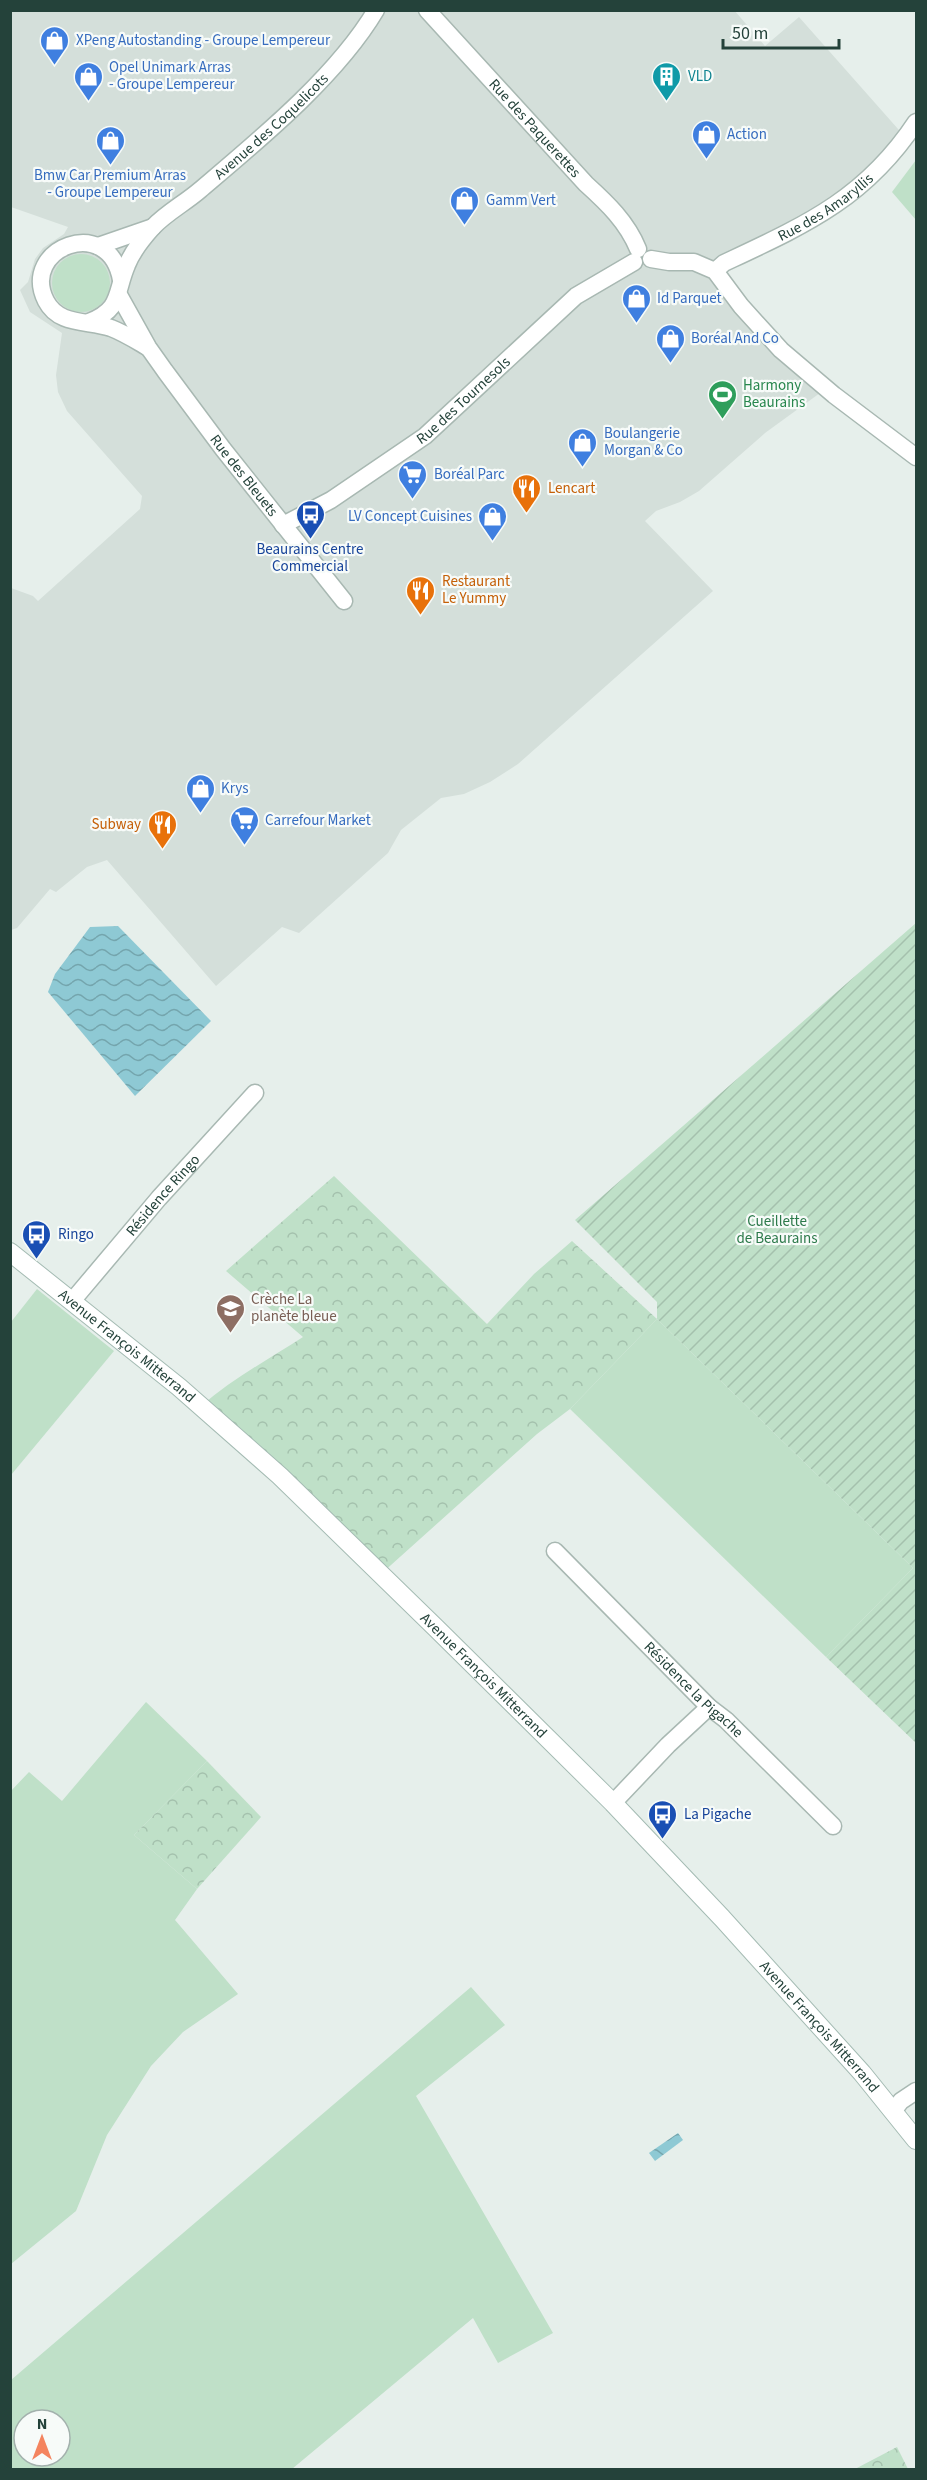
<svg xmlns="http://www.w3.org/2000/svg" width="927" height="2480" font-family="'Source Sans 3',sans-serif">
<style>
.built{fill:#d4dfda}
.grass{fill:#bfe0c8;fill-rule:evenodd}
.forest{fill:url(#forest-crowns)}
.garden{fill:url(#garden-furrows)}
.water{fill:url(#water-waves)}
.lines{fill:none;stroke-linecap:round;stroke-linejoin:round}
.minor-casing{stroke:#a8b8b2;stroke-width:19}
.secondary-casing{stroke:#a4bbb3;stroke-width:20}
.minor{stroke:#fff;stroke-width:16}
.secondary{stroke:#fff;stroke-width:18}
.labels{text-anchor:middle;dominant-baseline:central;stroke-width:4.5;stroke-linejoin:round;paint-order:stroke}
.shop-label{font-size:15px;fill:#366cbe;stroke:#f7fbf9;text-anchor:start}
.culture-label{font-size:15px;fill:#0d838f;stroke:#f7fbf9;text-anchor:start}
.street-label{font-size:15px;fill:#24423a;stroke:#f7fbf9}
.leisure-label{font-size:15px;fill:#27864d;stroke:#f7fbf9;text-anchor:start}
.food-label{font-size:15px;fill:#c56008;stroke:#f7fbf9;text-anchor:start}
.transit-label{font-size:15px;fill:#164399;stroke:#f7fbf9;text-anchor:start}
.park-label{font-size:15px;fill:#2d7a4b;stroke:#f7fbf9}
.education-label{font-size:15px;fill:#785e54;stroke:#f7fbf9;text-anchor:start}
</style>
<defs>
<pattern id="forest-crowns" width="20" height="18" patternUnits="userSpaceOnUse" patternTransform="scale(1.5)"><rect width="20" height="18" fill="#bfe0c8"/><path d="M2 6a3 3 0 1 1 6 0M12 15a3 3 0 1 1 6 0" fill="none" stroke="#a4c1ad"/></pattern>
<pattern id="garden-furrows" width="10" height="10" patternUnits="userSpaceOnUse" patternTransform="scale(1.5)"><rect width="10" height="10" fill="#bfe0c8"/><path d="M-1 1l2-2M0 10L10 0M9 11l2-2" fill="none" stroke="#a4c1ad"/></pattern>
<pattern id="water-waves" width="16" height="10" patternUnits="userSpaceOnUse" patternTransform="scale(1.5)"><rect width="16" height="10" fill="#8ec9d4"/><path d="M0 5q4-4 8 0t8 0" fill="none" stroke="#74a5ad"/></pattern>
</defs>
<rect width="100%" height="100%" fill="#e6efeb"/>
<!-- built -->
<polygon class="built" points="734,10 765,46 799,17 906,138 859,189 716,270 820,393 765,433 699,491 680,502 656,511 645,521 713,591 518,764 490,782 464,794 441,798 401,830 388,853 299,933 282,927 216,986 107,860 87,867 56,892 50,889 17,928 11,930 11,588 33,596 38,601 140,509 142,496 67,411 58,392 56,375 62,333 30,312 20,290 28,282 35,259 43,248 64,234 68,227 11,207 11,11"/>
<!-- grass -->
<g class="grass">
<polygon points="916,160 916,220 892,192"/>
<circle cx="81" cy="283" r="29"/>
<polygon points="37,1289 114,1351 11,1475 11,1322"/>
<polygon points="657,1319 913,1568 826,1657 570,1409"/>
<polygon points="146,1702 207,1761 134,1835 197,1889 175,1920 238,1994 183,2032 151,2066 107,2135 76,2211 11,2264 10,1792 29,1772 62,1801"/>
<path d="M471,1987L505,2025L416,2096L553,2333L498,2363L473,2318L292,2469H11V2380ZM24,2420H60V2456H24Z"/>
</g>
<!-- forest -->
<g class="forest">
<path d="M334,1176L487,1324L534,1274L572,1241L657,1319L570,1409L537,1434L381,1574L201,1406C232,1379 269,1359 303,1337L226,1271Z"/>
<polygon points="207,1761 261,1817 197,1889 134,1835"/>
<polygon points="897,2447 908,2469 855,2469"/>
</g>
<!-- garden -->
<polygon class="garden" points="916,923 916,1743 826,1657 913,1568 657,1319 657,1302 575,1220"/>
<!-- water -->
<g class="water">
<polygon points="118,926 211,1021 135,1096 48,992 55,974 90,927"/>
<polygon points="678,2133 683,2140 655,2161 649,2153"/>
</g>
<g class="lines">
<defs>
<g id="minor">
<path id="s1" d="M427,10L586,184C607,203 627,222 638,249"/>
<polyline points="98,246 153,227"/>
<polyline points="651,259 669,262 694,262 715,271 741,306 781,350 834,395 916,457"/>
<path id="s2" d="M715,271L724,263C805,225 865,199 916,122"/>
<path d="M121,280C109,213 19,248 46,301C59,326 88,320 111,328C124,333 135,340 147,347"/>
<path id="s3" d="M119,295L148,347L165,371L223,449L344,601"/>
<path id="s4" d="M89,322C122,309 115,293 127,265C132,252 144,237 153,227C166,213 185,203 200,190C259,140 337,76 376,10"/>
<path id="s5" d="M283,525L331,500L425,436L576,296L634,262"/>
<path id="s6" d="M73,1300L159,1198L255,1093"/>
<path id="s7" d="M555,1551L709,1707L726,1720L833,1826"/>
<polyline points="613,1803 668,1745 709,1707"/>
<polyline points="894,2110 901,2101 916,2091"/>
</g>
<g id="secondary">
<path id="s8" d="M10,1252L179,1387L280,1476L436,1628L613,1803L722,1918L862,2073L916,2140"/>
</g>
</defs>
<!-- minor casing -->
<use href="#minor" class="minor-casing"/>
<!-- secondary casing -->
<use href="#secondary" class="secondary-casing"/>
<!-- minor -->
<use href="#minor" class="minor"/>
<!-- secondary -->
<use href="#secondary" class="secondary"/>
</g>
<!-- icons -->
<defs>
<symbol id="shop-pin" viewBox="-11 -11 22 30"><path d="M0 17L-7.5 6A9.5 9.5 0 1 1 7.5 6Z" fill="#3f7fe0" stroke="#f7fbf9"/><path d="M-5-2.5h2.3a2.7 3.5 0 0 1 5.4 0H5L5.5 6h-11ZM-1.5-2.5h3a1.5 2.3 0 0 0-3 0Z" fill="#fff"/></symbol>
<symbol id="building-pin" viewBox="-11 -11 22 30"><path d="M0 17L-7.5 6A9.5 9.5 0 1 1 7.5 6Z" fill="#0f9aa8" stroke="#f7fbf9"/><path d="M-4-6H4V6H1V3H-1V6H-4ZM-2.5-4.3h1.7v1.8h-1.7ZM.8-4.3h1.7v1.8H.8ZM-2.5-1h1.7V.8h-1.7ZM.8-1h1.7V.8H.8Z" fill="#fff"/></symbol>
<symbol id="stadium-pin" viewBox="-11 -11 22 30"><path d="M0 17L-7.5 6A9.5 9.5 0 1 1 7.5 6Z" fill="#2e9e5b" stroke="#f7fbf9"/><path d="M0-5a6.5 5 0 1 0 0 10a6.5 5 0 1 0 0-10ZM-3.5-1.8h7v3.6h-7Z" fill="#fff"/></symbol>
<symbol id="supermarket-pin" viewBox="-11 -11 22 30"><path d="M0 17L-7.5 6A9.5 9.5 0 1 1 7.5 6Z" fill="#3f7fe0" stroke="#f7fbf9"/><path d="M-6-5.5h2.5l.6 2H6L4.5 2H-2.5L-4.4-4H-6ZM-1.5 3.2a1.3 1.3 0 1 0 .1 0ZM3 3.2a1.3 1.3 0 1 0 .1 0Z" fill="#fff"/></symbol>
<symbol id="restaurant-pin" viewBox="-11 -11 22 30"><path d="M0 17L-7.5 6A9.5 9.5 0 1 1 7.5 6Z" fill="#e8710a" stroke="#f7fbf9"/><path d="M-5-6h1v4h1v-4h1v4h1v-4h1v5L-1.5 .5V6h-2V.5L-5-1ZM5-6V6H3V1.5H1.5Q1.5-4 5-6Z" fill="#fff"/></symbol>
<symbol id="bus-pin" viewBox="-11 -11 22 30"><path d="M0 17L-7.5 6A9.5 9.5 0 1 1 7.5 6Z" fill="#1a4fb4" stroke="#f7fbf9"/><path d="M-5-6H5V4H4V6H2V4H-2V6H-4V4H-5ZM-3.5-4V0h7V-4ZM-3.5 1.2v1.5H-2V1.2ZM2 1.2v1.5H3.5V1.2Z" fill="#fff"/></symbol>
<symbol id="school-pin" viewBox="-11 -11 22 30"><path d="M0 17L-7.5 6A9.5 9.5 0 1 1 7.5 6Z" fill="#8d6e63" stroke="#f7fbf9"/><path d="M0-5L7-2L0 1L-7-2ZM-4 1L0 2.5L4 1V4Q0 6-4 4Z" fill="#fff"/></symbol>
</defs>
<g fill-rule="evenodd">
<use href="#shop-pin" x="38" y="24" width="33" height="45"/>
<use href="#shop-pin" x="72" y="60" width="33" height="45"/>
<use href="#building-pin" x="650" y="60" width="33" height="45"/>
<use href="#shop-pin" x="690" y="118" width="33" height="45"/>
<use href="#shop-pin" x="94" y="124" width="33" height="45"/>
<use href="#shop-pin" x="448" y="184" width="33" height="45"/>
<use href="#shop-pin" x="620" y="282" width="33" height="45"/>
<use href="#shop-pin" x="654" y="322" width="33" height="45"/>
<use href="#stadium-pin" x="706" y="378" width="33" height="45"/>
<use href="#shop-pin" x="566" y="426" width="33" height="45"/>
<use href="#supermarket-pin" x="396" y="458" width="33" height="45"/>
<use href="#restaurant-pin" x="510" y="472" width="33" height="45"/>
<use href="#bus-pin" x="294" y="498" width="33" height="45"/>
<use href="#shop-pin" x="476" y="500" width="33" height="45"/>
<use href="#restaurant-pin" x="404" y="574" width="33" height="45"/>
<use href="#shop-pin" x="184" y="772" width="33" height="45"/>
<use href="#supermarket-pin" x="228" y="804" width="33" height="45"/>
<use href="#restaurant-pin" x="146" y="808" width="33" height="45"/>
<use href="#bus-pin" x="20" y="1218" width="33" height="45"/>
<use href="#school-pin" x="214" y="1292" width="33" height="45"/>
<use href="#bus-pin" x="646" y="1798" width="33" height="45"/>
</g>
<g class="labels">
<!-- shop labels -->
<g class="shop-label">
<text x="76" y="40">XPeng Autostanding - Groupe Lempereur</text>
<text x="109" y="67">Opel Unimark Arras<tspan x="109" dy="17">- Groupe Lempereur</tspan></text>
<text x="727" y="134">Action</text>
<text x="110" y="175" text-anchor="middle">Bmw Car Premium Arras<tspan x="110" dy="17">- Groupe Lempereur</tspan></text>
<text x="486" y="200">Gamm Vert</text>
<text x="657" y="298">Id Parquet</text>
<text x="691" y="338">Boréal And Co</text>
<text x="604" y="433">Boulangerie<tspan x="604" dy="17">Morgan &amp; Co</tspan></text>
<text x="434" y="474">Boréal Parc</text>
<text x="472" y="516" text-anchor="end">LV Concept Cuisines</text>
<text x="221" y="788">Krys</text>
<text x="265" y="820">Carrefour Market</text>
</g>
<!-- culture labels -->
<g class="culture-label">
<text x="688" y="76">VLD</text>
</g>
<!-- street labels -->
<g class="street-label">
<text stroke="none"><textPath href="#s4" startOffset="274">Avenue des Coquelicots</textPath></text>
<text stroke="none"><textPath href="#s1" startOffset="160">Rue des Paquerettes</textPath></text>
<text stroke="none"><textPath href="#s2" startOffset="128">Rue des Amaryllis</textPath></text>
<text stroke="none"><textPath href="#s5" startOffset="220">Rue des Tournesols</textPath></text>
<text stroke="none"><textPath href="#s3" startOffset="220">Rue des Bleuets</textPath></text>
<text stroke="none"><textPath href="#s6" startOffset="138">Résidence Ringo</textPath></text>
<text stroke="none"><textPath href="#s8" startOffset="150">Avenue François Mitterrand</textPath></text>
<text stroke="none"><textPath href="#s8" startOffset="636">Avenue François Mitterrand</textPath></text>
<text stroke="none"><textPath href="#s7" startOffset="196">Résidence la Pigache</textPath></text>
<text stroke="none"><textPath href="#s8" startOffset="1122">Avenue François Mitterrand</textPath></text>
</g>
<!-- leisure labels -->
<g class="leisure-label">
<text x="743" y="385">Harmony<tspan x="743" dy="17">Beaurains</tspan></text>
</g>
<!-- food labels -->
<g class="food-label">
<text x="548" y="488">Lencart</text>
<text x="442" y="581">Restaurant<tspan x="442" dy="17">Le Yummy</tspan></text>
<text x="141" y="824" text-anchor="end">Subway</text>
</g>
<!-- transit labels -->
<g class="transit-label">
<text x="310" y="549" text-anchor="middle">Beaurains Centre<tspan x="310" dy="17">Commercial</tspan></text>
<text x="58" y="1234">Ringo</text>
<text x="684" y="1814">La Pigache</text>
</g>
<!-- park labels -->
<g class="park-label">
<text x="777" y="1221">Cueillette<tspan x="777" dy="17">de Beaurains</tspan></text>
</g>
<!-- education labels -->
<g class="education-label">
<text x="251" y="1299">Crèche La<tspan x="251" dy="17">planète bleue</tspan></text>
</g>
</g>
<!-- border -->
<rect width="927" height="2480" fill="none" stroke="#24423a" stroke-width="24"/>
<!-- north arrow -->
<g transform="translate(42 2438)"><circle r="28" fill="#f7fbf9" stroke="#a3b1ad" stroke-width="1.5"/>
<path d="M0-4.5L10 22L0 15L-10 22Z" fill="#f4845f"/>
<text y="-9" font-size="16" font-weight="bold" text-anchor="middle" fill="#24423a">N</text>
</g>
<!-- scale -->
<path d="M723 39v9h116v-9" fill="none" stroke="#24423a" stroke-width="3"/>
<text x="732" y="39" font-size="18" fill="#24423a" stroke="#f7fbf9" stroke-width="4.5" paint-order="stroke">50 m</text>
</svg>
